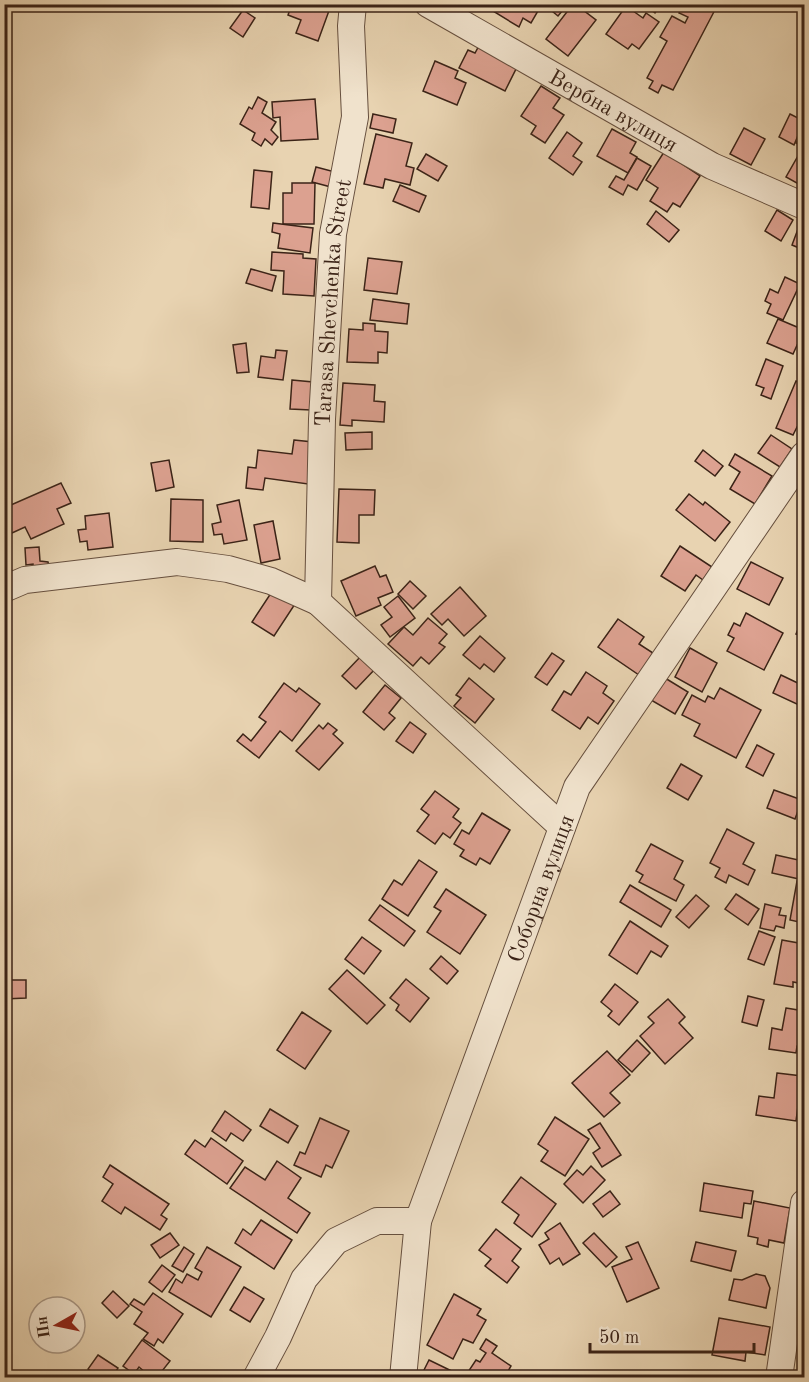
<svg xmlns="http://www.w3.org/2000/svg" width="809" height="1382" font-family="'Old Standard TT',serif">
	<rect width="100%" height="100%" fill="#e8d3b1"/>
	<filter id="stains"><feTurbulence type="fractalNoise" baseFrequency=".00333" numOctaves="4"/><feColorMatrix values="0 0 0 0 .2 0 0 0 0 .09 0 0 0 0 .02 0 0 0 .5 -.17"/></filter>
	<radialGradient id="worn" r=".72"><stop offset=".6" stop-color="#630" stop-opacity="0"/><stop offset="1" stop-color="#630" stop-opacity=".3"/></radialGradient>
	<g fill="#dca190" stroke="#3b2317" stroke-width="1.5">
		<path d="M292,4H321L330,8L318,41L296,33L301,20L288,15Z"/>
		<path d="M490,4H542L531,23L523,18L519,27L488,8Z"/>
		<path d="M547,4H568L558,16L546,6Z"/>
		<path d="M573,4H575L596,20L568,56L546,39Z"/>
		<path d="M644,4H661L655,13Z"/>
		<path d="M684,4H715L717,6L673,90L662,85L658,93L649,88L653,81L647,78L667,41L660,37L672,16L685,23L688,17L679,13Z"/>
		<path d="M626,6L643,18L646,13L659,22L639,49L632,44L628,49L606,34Z"/>
		<path d="M243,10L255,18L243,37L230,28Z"/>
		<path d="M481,42L520,61L505,91L459,68L468,50L475,53Z"/>
		<path d="M435,61L458,71L455,78L466,83L457,105L423,91Z"/>
		<path d="M541,86L560,98L553,108L564,115L545,143L531,134L536,126L521,116Z"/>
		<path d="M258,97L267,102L262,113L276,122L271,130L278,137L272,145L265,139L261,146L252,140L255,133L240,124L249,107L252,109Z"/>
		<path d="M315,99L318,139L281,141L280,117L273,118L272,102Z"/>
		<path d="M373,114L396,119L393,133L370,128Z"/>
		<path d="M790,114L804,121L794,145L779,137Z"/>
		<path d="M744,128L765,139L751,165L730,154Z"/>
		<path d="M804,128V187L786,177L803,147L796,143Z"/>
		<path d="M612,129L636,142L630,153L637,157L628,173L597,156Z"/>
		<path d="M567,132L582,143L573,156L582,162L573,175L549,158Z"/>
		<path d="M376,134L412,143L406,166L414,168L410,185L385,179L383,188L364,184Z"/>
		<path d="M664,152L700,176L680,207L673,203L667,212L650,201L658,188L646,180Z"/>
		<path d="M426,154L447,166L438,181L417,169Z"/>
		<path d="M637,158L651,166L637,190L628,185L623,195L609,187L616,176L624,180Z"/>
		<path d="M316,167L335,172L331,187L312,182Z"/>
		<path d="M254,170L272,172L269,209L251,207Z"/>
		<path d="M292,183H315L314,224H283V193H292Z"/>
		<path d="M400,185L426,196L419,212L393,201Z"/>
		<path d="M777,210L793,220L781,241L765,231Z"/>
		<path d="M656,211L679,230L669,242L647,224Z"/>
		<path d="M801,221L804,222V250L792,245Z"/>
		<path d="M273,223L313,228L310,253L278,248L280,234L272,232Z"/>
		<path d="M272,252L303,254V258L316,259L314,296L283,294L284,271L271,270Z"/>
		<path d="M368,258L402,262L397,294L364,290Z"/>
		<path d="M251,269L276,276L272,291L246,283Z"/>
		<path d="M785,277L800,284L783,320L767,313L771,304L765,301L770,289L778,293Z"/>
		<path d="M373,299L409,304L407,324L370,320Z"/>
		<path d="M778,319L804,330L793,354L767,343Z"/>
		<path d="M363,323L375,324V331L388,332L387,353L378,352V363L347,362L349,329L363,330Z"/>
		<path d="M246,343L249,372L237,373L233,345Z"/>
		<path d="M276,350L287,351L283,380L258,377L261,356L275,358Z"/>
		<path d="M766,359L783,366L771,399L761,395L764,388L756,385Z"/>
		<path d="M292,380L313,382L311,410L290,409Z"/>
		<path d="M796,381L804,385V425L802,430L797,427L793,435L776,428Z"/>
		<path d="M343,383L375,385L374,401L385,402L384,422L352,420V426L340,425Z"/>
		<path d="M372,432V449L346,450L345,433Z"/>
		<path d="M771,435L792,449L780,467L758,453Z"/>
		<path d="M294,440L313,442L308,484L265,478L263,490L246,488L248,467L256,468L258,450L292,454Z"/>
		<path d="M703,450L723,466L715,476L695,461Z"/>
		<path d="M735,454L772,476L755,504L730,489L740,472L729,465Z"/>
		<path d="M169,460L174,487L156,491L151,463Z"/>
		<path d="M61,483L71,503L57,509L64,524L31,539L25,527L12,533L4,518V508Z"/>
		<path d="M339,489L375,490L374,515H359V543L337,542Z"/>
		<path d="M689,494L703,505L705,502L730,522L715,541L676,510Z"/>
		<path d="M171,499L203,500V542L170,541Z"/>
		<path d="M239,500L247,540L224,544L222,534L214,535L212,524L221,522L217,505Z"/>
		<path d="M109,513L113,547L88,550L87,541L80,542L78,530L86,529L85,516Z"/>
		<path d="M273,521L280,559L261,563L254,525Z"/>
		<path d="M680,546L712,567L703,580L696,575L685,591L661,576Z"/>
		<path d="M39,547L40,561L48,562L50,571L34,574L33,564L26,565L25,548Z"/>
		<path d="M751,562L783,578L769,605L737,589Z"/>
		<path d="M375,566L380,577L386,575L393,592L378,598L381,605L356,616L341,581Z"/>
		<path d="M410,581L426,596L413,609L398,594Z"/>
		<path d="M460,587L486,616L464,636L448,619L442,625L431,614Z"/>
		<path d="M273,590L295,604L274,636L252,622Z"/>
		<path d="M398,596L415,618L390,637L381,625L392,617L384,607Z"/>
		<path d="M746,613L783,633L764,670L727,651L734,638L728,635L734,623L740,626Z"/>
		<path d="M803,617H804V637L796,634Z"/>
		<path d="M428,618L447,634L439,643L445,647L429,664L421,657L413,666L388,644L404,627L413,635Z"/>
		<path d="M618,619L644,637L639,644L653,653L639,675L598,647Z"/>
		<path d="M480,636L505,658L494,672L484,664L480,669L463,655Z"/>
		<path d="M690,648L717,663L702,692L675,677Z"/>
		<path d="M552,653L564,661L547,685L535,677Z"/>
		<path d="M362,655L376,668L356,689L342,676Z"/>
		<path d="M586,672L607,686L603,693L614,701L598,724L588,717L580,729L552,710L564,691L571,695Z"/>
		<path d="M781,675L804,686V693L799,705L773,693Z"/>
		<path d="M469,678L494,699L475,723L454,706L461,698L456,695Z"/>
		<path d="M665,678L688,692L675,714L651,700Z"/>
		<path d="M284,683L296,692L299,688L320,704L292,741L280,731L259,758L237,741L243,734L251,741L266,722L259,717Z"/>
		<path d="M385,685L401,698L389,713L395,718L384,730L363,712Z"/>
		<path d="M720,688L761,710L736,758L694,736L700,724L682,715L692,695L705,702L708,696L714,699Z"/>
		<path d="M410,722L426,734L413,753L396,741Z"/>
		<path d="M328,723L337,730L333,734L343,743L319,770L296,751L319,725L323,729Z"/>
		<path d="M757,745L774,754L763,776L746,767Z"/>
		<path d="M681,764L702,776L688,800L667,788Z"/>
		<path d="M774,790L802,800L795,819L767,808Z"/>
		<path d="M435,791L459,809L453,817L461,823L450,838L443,833L435,844L417,831L429,815L421,809Z"/>
		<path d="M482,813L510,830L490,864L480,858L476,865L460,856L464,850L454,844L462,830L469,834Z"/>
		<path d="M801,823L804,824V839L798,837Z"/>
		<path d="M727,829L754,843L743,864L755,870L748,885L729,875L726,883L715,877L720,868L710,863Z"/>
		<path d="M651,844L683,861L674,879L684,885L676,901L639,882L643,875L636,871Z"/>
		<path d="M776,855L803,861L799,879L772,873Z"/>
		<path d="M419,860L437,872L408,916L382,899L394,880L402,885Z"/>
		<path d="M797,881L804,882V923L790,920Z"/>
		<path d="M630,885L671,910L661,927L620,902Z"/>
		<path d="M446,889L486,915L460,954L427,932L441,911L434,907Z"/>
		<path d="M736,894L759,909L748,925L725,909Z"/>
		<path d="M696,895L709,906L689,928L676,917Z"/>
		<path d="M765,904L781,908L779,915L786,916L784,928L776,926L774,931L760,928Z"/>
		<path d="M380,905L415,931L404,946L369,920Z"/>
		<path d="M630,921L668,946L661,957L651,951L637,974L609,955Z"/>
		<path d="M759,931L775,937L764,965L748,959Z"/>
		<path d="M362,937L381,951L364,974L345,959Z"/>
		<path d="M782,940L804,944V984L793,982V987L774,984Z"/>
		<path d="M441,956L458,971L447,984L430,969Z"/>
		<path d="M347,970L385,1005L367,1024L329,989Z"/>
		<path d="M406,979L429,998L410,1022L396,1010L399,1005L390,998Z"/>
		<path d="M4,980H26V998L4,999Z"/>
		<path d="M615,984L638,1002L619,1025L608,1016L612,1011L601,1002Z"/>
		<path d="M748,996L764,1000L757,1026L742,1022Z"/>
		<path d="M668,999L685,1017L679,1023L693,1038L665,1064L640,1036L654,1023L648,1017Z"/>
		<path d="M786,1008L804,1011V1047L797,1046L796,1053L769,1049L772,1028L782,1030Z"/>
		<path d="M302,1012L331,1031L305,1069L277,1050Z"/>
		<path d="M637,1040L650,1053L632,1072L618,1060Z"/>
		<path d="M607,1051L630,1075L610,1093L620,1103L604,1117L572,1083Z"/>
		<path d="M777,1073L802,1076L796,1121L756,1115L759,1096L774,1098Z"/>
		<path d="M270,1109L298,1126L288,1143L260,1126Z"/>
		<path d="M225,1111L251,1130L243,1141L231,1133L226,1141L212,1131Z"/>
		<path d="M555,1117L589,1139L565,1176L541,1161L548,1151L538,1144Z"/>
		<path d="M320,1118L349,1131L332,1168L326,1165L321,1177L294,1165L300,1152L305,1154Z"/>
		<path d="M600,1123L621,1155L602,1167L593,1153L600,1148L588,1130Z"/>
		<path d="M211,1138L243,1161L227,1184L185,1154L195,1140L205,1147Z"/>
		<path d="M277,1161L301,1178L288,1198L310,1213L297,1233L230,1188L245,1167L265,1180Z"/>
		<path d="M110,1165L169,1204L161,1215L167,1219L160,1230L125,1207L121,1214L102,1201L113,1184L103,1177Z"/>
		<path d="M591,1166L605,1180L583,1203L564,1184L577,1170L583,1175Z"/>
		<path d="M521,1177L556,1204L532,1237L514,1223L519,1215L502,1202Z"/>
		<path d="M704,1183L753,1191L751,1204L744,1203L742,1218L700,1211Z"/>
		<path d="M610,1191L620,1204L603,1217L593,1204Z"/>
		<path d="M754,1201L790,1208L784,1243L769,1240L768,1247L757,1244L758,1238L748,1236Z"/>
		<path d="M261,1220L292,1240L274,1269L235,1243L243,1229L251,1235Z"/>
		<path d="M560,1223L580,1254L563,1265L559,1258L550,1264L539,1245L549,1239L545,1233Z"/>
		<path d="M496,1229L521,1249L512,1261L519,1267L507,1283L485,1266L491,1259L479,1250Z"/>
		<path d="M170,1233L179,1245L160,1258L151,1245Z"/>
		<path d="M594,1233L617,1257L606,1267L583,1243Z"/>
		<path d="M638,1242L659,1288L627,1302L612,1267L632,1259L626,1247Z"/>
		<path d="M696,1242L736,1251L731,1271L691,1261Z"/>
		<path d="M184,1247L194,1254L183,1272L172,1266Z"/>
		<path d="M207,1247L241,1267L211,1317L169,1292L176,1279L182,1283L187,1274L198,1280L202,1272L195,1268Z"/>
		<path d="M162,1265L175,1275L162,1292L149,1282Z"/>
		<path d="M756,1274L765,1276L770,1288L766,1308L729,1300L734,1279L742,1280Z"/>
		<path d="M244,1287L264,1299L250,1322L230,1310Z"/>
		<path d="M113,1291L129,1306L117,1318L102,1303Z"/>
		<path d="M153,1293L183,1314L163,1343L158,1339L154,1346L143,1339L148,1333L134,1324L142,1312L130,1304L134,1299L144,1305Z"/>
		<path d="M454,1294L481,1309L477,1315L486,1320L473,1343L463,1339L453,1359L427,1345Z"/>
		<path d="M719,1318L770,1327L765,1355L746,1352L745,1361L712,1355Z"/>
		<path d="M486,1339L497,1346L492,1353L511,1366L504,1378H476L468,1372L476,1360L480,1362L486,1353L480,1349Z"/>
		<path d="M142,1340L170,1361L162,1371L171,1378H152L139,1367L134,1374L123,1366Z"/>
		<path d="M98,1355L118,1368L112,1378H100L88,1369Z"/>
		<path d="M429,1360L462,1376V1378H420Z"/>
		<path d="M625,1371L629,1378H616Z"/>
	</g>
	<g fill="none" stroke-linecap="round" stroke-linejoin="round">
		<g stroke="#664f3e" stroke-width="28">
			<g id="minor">
				<path id="s1" d="M428,4L712,166L804,206"/>
				<path d="M4,589L25,580L177,562L228,569L271,581L318,602L562,827"/>
				<path id="s2" d="M318,602L322,419L333,234L355,117L351,26L353,4"/>
				<path d="M256,1378L278,1337L304,1279L336,1241L377,1221H418"/>
				<path id="s3" d="M403,1378L418,1221L577,787L804,455"/>
				<path d="M779,1378L804,1203"/>
			</g>
		</g>
		<use href="#minor" stroke="#f0e2cc" stroke-width="26"/>
	</g>
	<g text-anchor="middle" stroke-width="4.5" stroke-linejoin="round" paint-order="stroke">
		<g font-size="22" fill="#3b2317" stroke="#f0e2cc">
			<text dy="8" stroke="none"><textPath href="#s1" startOffset="214">Вербна вулиця</textPath></text>
			<text dy="8" stroke="none"><textPath href="#s2" startOffset="300">Tarasa Shevchenka Street</textPath></text>
			<text dy="8" stroke="none"><textPath href="#s3" startOffset="512">Соборна вулиця</textPath></text>
		</g>
	</g>
	<rect width="809" height="1382" fill="none" stroke="#e8d3b1" stroke-width="24"/>
	<rect x="6" y="6" width="797" height="1370" fill="none" stroke="#3b2317" stroke-width="3"/>
	<rect x="12" y="12" width="785" height="1358" fill="none" stroke="#3b2317" stroke-width="1.5"/>
	<g transform="translate(57 1325) rotate(261)"><circle r="28" fill="#f0e2cc" stroke="#a89684" stroke-width="1.5"/>
	<path d="M0-4.5L10 22L0 15L-10 22Z" fill="#8f2418"/>
	<text y="-9" font-size="16" font-weight="bold" text-anchor="middle" fill="#3b2317">Пн</text>
	</g>
	<path d="M590 1343v9h164v-9" fill="none" stroke="#3b2317" stroke-width="3"/>
	<text x="599" y="1343" font-size="18" fill="#3b2317" stroke="#f0e2cc" stroke-width="4.5" paint-order="stroke">50 m</text>
	<rect width="100%" height="100%" filter="url(#stains)"/>
	<rect width="100%" height="100%" fill="url(#worn)"/>
</svg>
